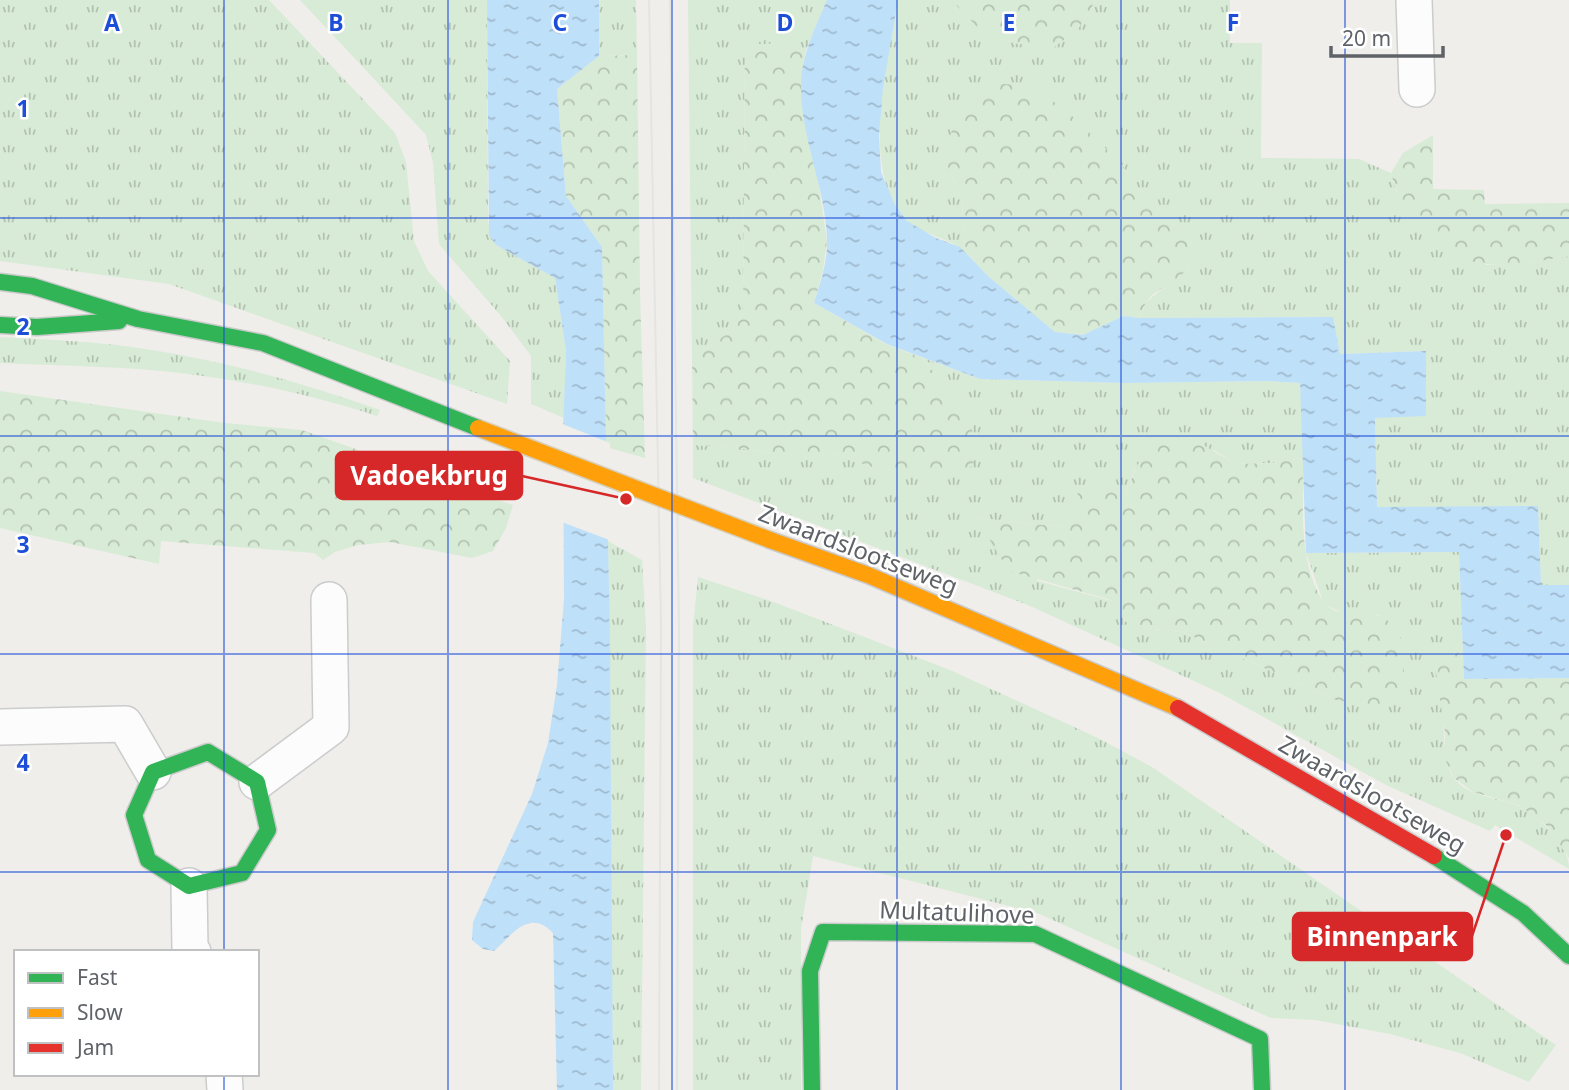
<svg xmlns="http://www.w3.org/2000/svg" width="1569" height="1090" font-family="'Noto Sans',sans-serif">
	<defs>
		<pattern id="grass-tufts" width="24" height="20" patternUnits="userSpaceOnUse" patternTransform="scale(1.75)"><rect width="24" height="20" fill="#d8ebd6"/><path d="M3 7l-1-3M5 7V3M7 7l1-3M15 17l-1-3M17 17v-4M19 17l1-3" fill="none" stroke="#b2c2b1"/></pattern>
		<pattern id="forest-crowns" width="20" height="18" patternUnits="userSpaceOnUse" patternTransform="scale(1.75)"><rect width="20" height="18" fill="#d8ebd6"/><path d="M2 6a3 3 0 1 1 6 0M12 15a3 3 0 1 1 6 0" fill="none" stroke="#b2c2b1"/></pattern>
		<pattern id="water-ripples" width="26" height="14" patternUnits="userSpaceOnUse" patternTransform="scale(1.75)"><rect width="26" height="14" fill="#bfe0f9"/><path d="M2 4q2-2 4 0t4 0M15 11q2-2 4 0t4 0" fill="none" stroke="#9eb9cd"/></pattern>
	</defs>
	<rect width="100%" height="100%" fill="#efeeea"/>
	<g fill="url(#grass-tufts)">
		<path d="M0,0H269L395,133L406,162L414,241L428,271L510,361L507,404L169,284L0,261Z"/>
		<path d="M360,0H487L488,222L496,245L555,278L566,351L564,418L531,404V356L501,316L439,244L433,163L426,135L360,64Z"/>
		<path d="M599,0H636L637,55L599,56Z"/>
		<path d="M688,0H827L806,50C785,43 767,41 745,49L743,314L732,330L692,360Z"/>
		<path d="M898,0H955L956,5L1078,29L1096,0H1230V43H1262L1261,158L1359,159L1391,173L1396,192L1486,265L1526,263L1569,256V585L1541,586L1538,506L1377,508L1375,418L1426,351L1340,354L1332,317L1140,318L1146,302L1189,267L1192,244L1138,188L1120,162L955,116L947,164L962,199L965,252C954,240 924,235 909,222C858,181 887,56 898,0Z"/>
		<path d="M0,337C49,340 97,341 145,349C226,361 303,383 380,410L377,416C315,396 253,382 188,374C126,366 62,366 0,363Z"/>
		<path d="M923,358L980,379L1126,383L1267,381L1301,383L1303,458L1272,463L1236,464L1214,450L1135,470L1125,494C1087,487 1081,494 1065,527L977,518L1038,581L1112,601L1126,622L1152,629L1183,632L1336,700L1379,615L1343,613L1324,604L1306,553L1459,552L1463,654L1446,653C1445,682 1438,754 1453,777C1467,797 1496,797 1517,805C1534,812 1547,826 1557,840C1564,851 1569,856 1569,869L1495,825L1490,831L1386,785L1220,693L1028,605L693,478V445L733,447L772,453H832L875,468L970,423Z"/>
		<path d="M608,541L642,560L646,626L641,1090H613Z"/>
		<path d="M698,577L771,601L950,670L1098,738L1152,767L1556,1045L1529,1082L1460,1053L1390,1034L1315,1020L1271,1018L1037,913L813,856L801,929V1090H693V627Z"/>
	</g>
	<g fill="url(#forest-crowns)">
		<path d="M955,0H1096L1078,29L1052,49L1012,43L978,28L956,5Z"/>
		<path d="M786,43L806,50L802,73L827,241L823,270L814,303L886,344L923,358L970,423L977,446L973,466L947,476H915L875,468L832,453H772L733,447L693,445L692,360L732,330L743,314L745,49L759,44Z"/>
		<path d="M637,55L640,292L645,458L606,447L602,247L566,196L557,89L599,56Z"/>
		<path d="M992,83L1017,85L1043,94L1070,114L1120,162L1138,188L1192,244C1198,279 1162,281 1146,302C1144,306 1142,313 1140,318L1123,316L1083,335L1055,332L989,277L965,252L962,199L947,164L950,139L955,116L970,94Z"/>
		<path d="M1433,135V189L1484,190L1485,204L1569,203V256C1542,260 1515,267 1487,264C1458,262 1421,240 1406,214C1399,201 1395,187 1391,173L1403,153Z"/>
		<path d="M0,391L225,423L302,430L513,505L506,528L493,551L472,558L390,542L358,545L335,552L323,560L314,553L161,541L159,564L0,528Z"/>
		<path d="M1171,436L1193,439L1236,464L1272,463L1303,458C1304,504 1297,560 1323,601C1336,620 1362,609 1379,616C1411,628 1406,672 1399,697L1376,706L1336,700L1183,632L1152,629L1126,622L1111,600L1009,571L976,518L1064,527L1077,502L1078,490H1101L1125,494L1147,444Z"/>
		<path d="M1446,653L1463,654L1464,679L1569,678V858L1546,825L1519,805L1473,792L1454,778L1445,759V733L1434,659Z"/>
	</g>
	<path fill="#d8ebd6" d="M300,0H360V64Z"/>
	<g fill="url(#water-ripples)">
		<path d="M487,0H599V56L557,89L566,196L602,247L610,637L613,1090H557L553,933C529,908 512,935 494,951L483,949L472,940L473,922L532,794L548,743L557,685L564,599L563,429L566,351L555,278L496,245L489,235Z"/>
		<path d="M827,0H898L883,88L879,136L881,172L895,205L907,221L936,238L960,247L989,277L1055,332L1083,335L1123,316L1140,318L1333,317L1340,354L1426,351V416L1375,418L1377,507L1538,506L1541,585H1569V678L1464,679L1459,552L1306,553L1300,383L1267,381L1126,383L980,379L887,344L814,303C820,283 828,261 827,240C826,185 795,126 802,71C806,46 817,23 827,0Z"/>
	</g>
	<path fill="#efeeea" d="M560,423L610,443L612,541L559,521Z"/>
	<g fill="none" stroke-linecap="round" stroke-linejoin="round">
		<g stroke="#cbcccc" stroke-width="38">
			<g id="street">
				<path d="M1414,0L1417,89"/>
				<path d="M0,727L125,724L153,772"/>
				<path d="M257,782L331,727L329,600"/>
				<path d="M189,886L190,949L193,952"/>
				<path d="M224,1074L225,1090"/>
			</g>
		</g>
		<g stroke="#cacacb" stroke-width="19">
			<g id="fast">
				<path d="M0,282L32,286L138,319L263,343L478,428"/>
				<path d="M0,325L37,327L119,321"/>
				<path d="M208,752L257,782L268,830L242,873L189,886L148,860L134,815L153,772Z"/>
				<path d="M1434,856L1523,913L1569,956"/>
				<path d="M812,1090L810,971L823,932L1035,934L1260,1039L1262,1090"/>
			</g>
		</g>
		<g stroke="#cacacb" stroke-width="19">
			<path id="slow" d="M770,540L868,575L1178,708"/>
		</g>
		<g stroke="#cacacb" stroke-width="19">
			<path id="jam" d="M1178,708L1434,856"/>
		</g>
		<use href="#street" stroke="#fdfcfc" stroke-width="35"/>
		<use href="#fast" stroke="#30b455" stroke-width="16"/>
		<use href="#slow" stroke="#ff9f0a" stroke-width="16"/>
		<use href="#jam" stroke="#e5322d" stroke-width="16"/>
		<g stroke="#e4e4e4" stroke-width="2">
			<path d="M649,0L661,626L659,1090"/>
			<path d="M670,0L679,627L677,1090"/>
		</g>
		<g stroke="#d7ceb8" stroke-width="19" stroke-linecap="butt">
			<path id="slow-bridge" d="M478,428L770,540"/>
		</g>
		<use href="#slow-bridge" stroke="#ff9f0a" stroke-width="16"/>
	</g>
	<path fill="none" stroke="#1d4ed8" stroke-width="2" stroke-opacity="0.55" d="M224,0V952M448,0V1090M672,0V1090M897,0V1090M1121,0V1090M1345,0V1090M0,218H1569M0,436H1569M0,654H1569M0,872H1569M224,1074V1090"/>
	<g text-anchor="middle" stroke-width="5" stroke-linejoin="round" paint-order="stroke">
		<g font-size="24" fill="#5f6368" stroke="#fff">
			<text transform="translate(858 550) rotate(21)" y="8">Zwaardslootseweg</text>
			<text transform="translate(1372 795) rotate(30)" y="8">Zwaardslootseweg</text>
			<text transform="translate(957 913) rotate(2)" y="8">Multatulihove</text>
		</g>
	</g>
	<g font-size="23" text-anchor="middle" font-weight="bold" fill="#1d4ed8" stroke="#fff" stroke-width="5" stroke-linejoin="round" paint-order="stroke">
		<text x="112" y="31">A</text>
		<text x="336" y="31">B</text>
		<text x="560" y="31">C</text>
		<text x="785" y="31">D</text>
		<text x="1009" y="31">E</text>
		<text x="1233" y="31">F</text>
		<text x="23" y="117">1</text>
		<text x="23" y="335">2</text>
		<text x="23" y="553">3</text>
		<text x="23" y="771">4</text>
	</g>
	<path fill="none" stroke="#d62828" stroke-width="2.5" d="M626 499L522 476M1506 835L1472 936"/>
	<g fill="#d62828" stroke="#fff" stroke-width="2.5">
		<circle cx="626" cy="499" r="7"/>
		<circle cx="1506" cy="835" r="7"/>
	</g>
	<g fill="#d62828" stroke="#d62828" stroke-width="2.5">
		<rect x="336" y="452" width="186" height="47" rx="7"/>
		<rect x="1293" y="913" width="179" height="47" rx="7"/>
	</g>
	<g font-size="26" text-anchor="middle" font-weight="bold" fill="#fff">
		<text x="429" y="485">Vadoekbrug</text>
		<text x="1382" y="946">Binnenpark</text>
	</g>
	<rect x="14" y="950" width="245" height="126" fill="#ffffff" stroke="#bfc1c3" stroke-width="2"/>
	<rect x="28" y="973" width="35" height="10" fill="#30b455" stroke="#bfc1c3" stroke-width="2"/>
	<text x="77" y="985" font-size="21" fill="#5f6368">Fast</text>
	<rect x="28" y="1008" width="35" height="10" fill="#ff9f0a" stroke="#bfc1c3" stroke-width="2"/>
	<text x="77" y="1020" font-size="21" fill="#5f6368">Slow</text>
	<rect x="28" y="1043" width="35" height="10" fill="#e5322d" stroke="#bfc1c3" stroke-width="2"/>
	<text x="77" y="1055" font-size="21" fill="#5f6368">Jam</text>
	<path d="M1331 46v10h112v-10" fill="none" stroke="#5f6368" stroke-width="3.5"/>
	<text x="1342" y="46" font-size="21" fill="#5f6368" stroke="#ffffff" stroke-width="5" paint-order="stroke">20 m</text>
</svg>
